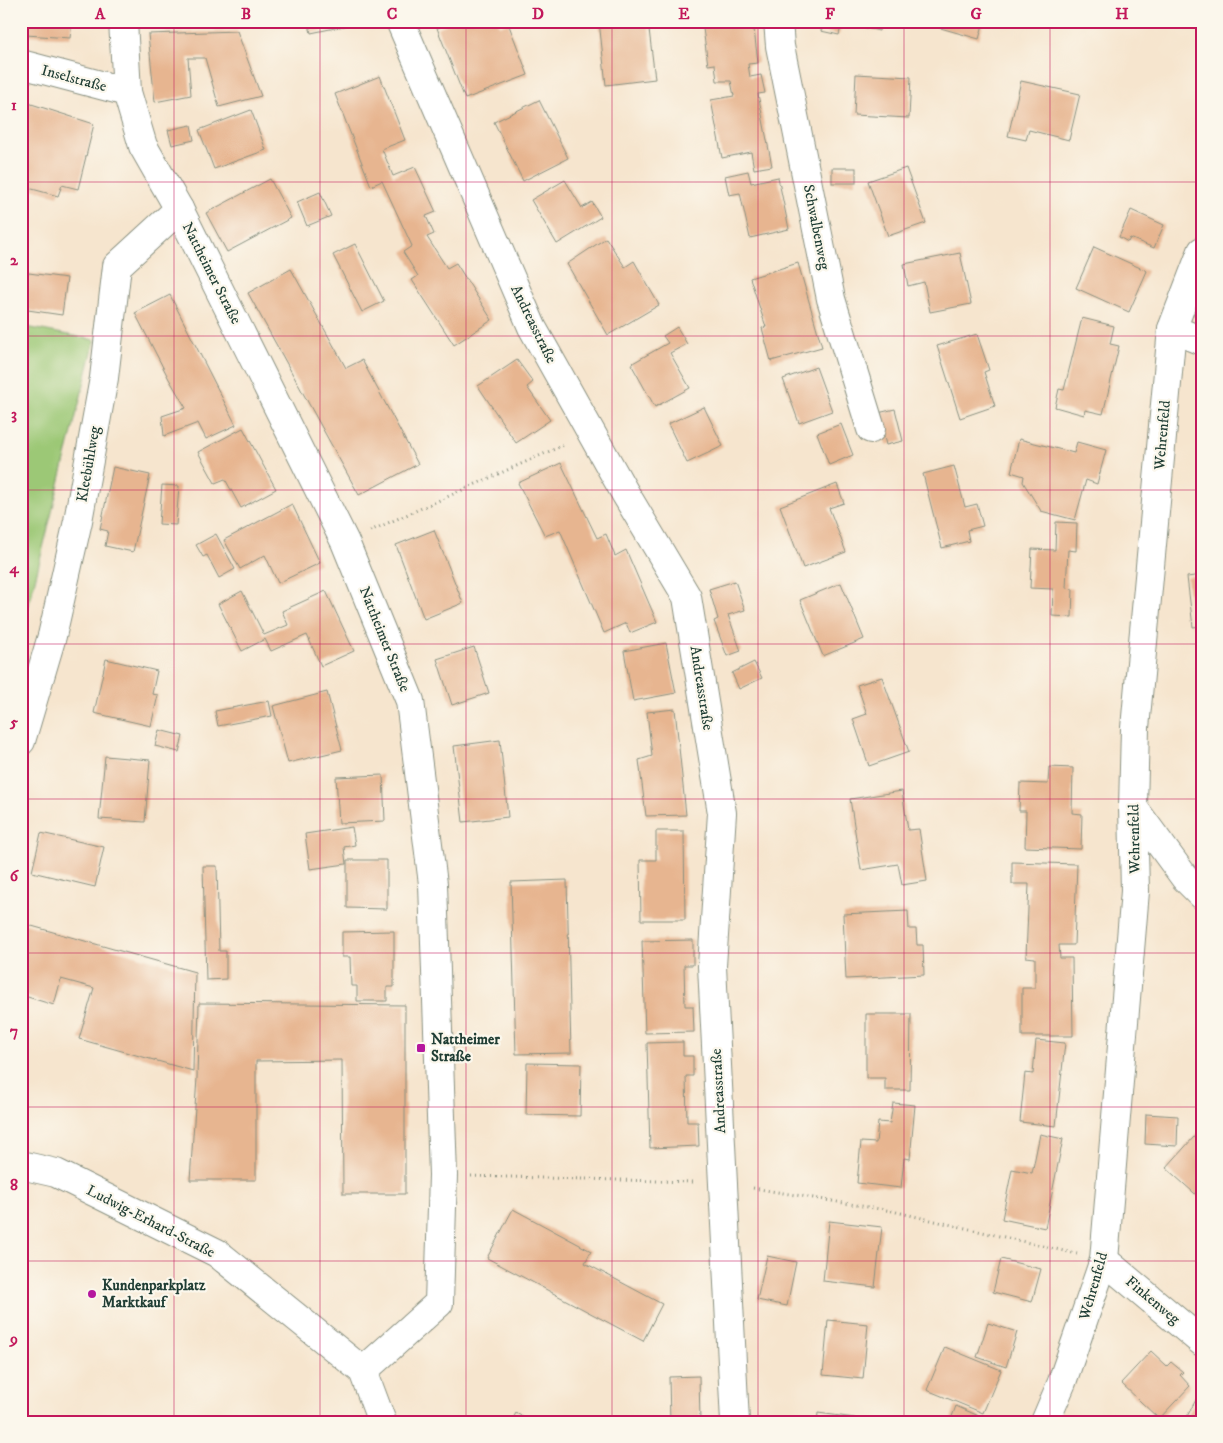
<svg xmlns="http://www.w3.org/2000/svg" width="1223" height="1443" font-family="'IM FELL DW Pica',serif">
	<rect width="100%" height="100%" fill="#fbf7ec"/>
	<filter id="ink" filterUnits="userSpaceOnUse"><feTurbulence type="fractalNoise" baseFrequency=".02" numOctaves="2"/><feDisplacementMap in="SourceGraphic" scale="10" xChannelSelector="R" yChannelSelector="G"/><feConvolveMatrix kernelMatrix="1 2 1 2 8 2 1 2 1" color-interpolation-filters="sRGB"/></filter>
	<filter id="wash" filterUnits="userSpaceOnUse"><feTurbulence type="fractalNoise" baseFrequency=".0096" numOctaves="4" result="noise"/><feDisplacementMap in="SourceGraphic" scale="20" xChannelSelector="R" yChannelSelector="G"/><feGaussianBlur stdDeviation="1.12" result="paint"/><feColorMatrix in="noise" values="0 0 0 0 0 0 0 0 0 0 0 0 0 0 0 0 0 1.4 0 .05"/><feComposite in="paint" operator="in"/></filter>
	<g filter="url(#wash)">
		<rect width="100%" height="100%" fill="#f6e5ce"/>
		<path fill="#9cc876" stroke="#5e8255" d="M21,326L95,340L21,636Z"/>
		<g id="blocks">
			<g fill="#e7b590">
				<path d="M27,21H72L70,38L26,35Z"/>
				<path d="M147,21H192L193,23L147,26Z"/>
				<path d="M308,21H353L354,24L311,33Z"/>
				<path d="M455,21H497L499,26L508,23L528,75L465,99L437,28Z"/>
				<path d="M599,21H648L655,79L606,85Z"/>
				<path d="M702,21H753L758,63L748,64L750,77L761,75L765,93L758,94L772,166L754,169L751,152L722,158L711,100L734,96L731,81H717L715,64L708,65Z"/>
				<path d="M823,21H881L879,31L842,22L839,35L821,31Z"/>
				<path d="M938,21H984L979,39L937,27Z"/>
				<path d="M237,31L261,96L219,107L205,58H188L191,95L155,102L148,34Z"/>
				<path d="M856,74L911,77L909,118L854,115Z"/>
				<path d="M380,76L405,140L382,149L393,176L415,167L436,212L426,216L434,234L427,237L447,268L456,263L492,320L454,345L412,280L418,276L403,252L412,246L382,181L371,186L335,94Z"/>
				<path d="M1021,81L1080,94L1069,140L1029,130L1026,140L1008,136Z"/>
				<path d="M539,100L568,158L523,181L494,122Z"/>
				<path d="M22,101L94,124L78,189L62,185L58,196L21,186V179H23L21,171Z"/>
				<path d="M251,110L266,150L214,169L199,130Z"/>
				<path d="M191,125L194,140L172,145L168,130Z"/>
				<rect x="832" y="168" width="24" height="15"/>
				<path d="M906,168L926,223L888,236L868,181Z"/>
				<path d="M748,171L751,183L778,177L789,229L750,238L740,193L729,195L725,176Z"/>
				<path d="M270,179L291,218L227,252L206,213Z"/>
				<path d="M565,180L582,208L592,202L601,217L557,244L531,200Z"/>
				<path d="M320,192L331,216L307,226L297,202Z"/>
				<path d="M1131,210L1164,225L1154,248L1130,238L1128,242L1119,237Z"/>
				<path d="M606,238L625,267L634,261L659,305L608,335L567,264Z"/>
				<path d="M355,244L384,301L362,312L333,255Z"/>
				<path d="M1094,247L1147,271L1129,312L1076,288Z"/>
				<path d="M960,253L971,304L930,312L924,282L908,286L904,264Z"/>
				<path d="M798,263L822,347L771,361L762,328L766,327L750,278Z"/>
				<path d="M291,269L346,368L362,360L418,464L359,495L248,293Z"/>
				<path d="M21,272L67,278L62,315L21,309Z"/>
				<path d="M170,295L236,425L206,439L198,423L164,436L162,416L186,408L169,379L135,313Z"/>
				<path d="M1082,318L1114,326L1110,344L1119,346L1103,414L1085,410L1084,415L1055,407L1059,389L1064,390Z"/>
				<path d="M677,327L687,344L670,353L690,388L655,407L631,364L668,343L663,336Z"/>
				<path d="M977,334L989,370L984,372L995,406L960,418L937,346Z"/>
				<path d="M517,360L533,382L527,387L550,420L516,443L478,386Z"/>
				<path d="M816,367L832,411L799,423L783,379Z"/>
				<path d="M704,407L723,446L687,463L668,424Z"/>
				<path d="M895,409L903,441L886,445L878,413Z"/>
				<path d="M841,424L853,455L829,465L817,433Z"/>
				<path d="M243,428L276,489L241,508L225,479L215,483L198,452Z"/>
				<path d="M1019,439L1074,453L1077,442L1106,450L1097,484L1086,480L1075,520L1041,511L1023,482L1024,476L1011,472Z"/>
				<path d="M561,463L597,538L606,534L615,556L626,550L657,622L630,633L626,623L604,633L560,530L545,536L518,483Z"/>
				<path d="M954,466L965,507L977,504L983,526L967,530L969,541L942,548L923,474Z"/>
				<path d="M113,467L150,475L133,552L105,546L108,531L100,529Z"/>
				<path d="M837,484L844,503L829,508L846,552L803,568L780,506Z"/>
				<path d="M162,485L179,486L176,525L159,524Z"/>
				<path d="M292,504L320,563L278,583L265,555L240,569L224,540Z"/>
				<path d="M1056,522L1077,523L1076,551L1068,550L1066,588L1073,589L1072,617L1052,616L1053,589L1030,588L1032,549L1055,550Z"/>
				<path d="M434,530L463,603L424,619L396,545Z"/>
				<path d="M216,534L235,569L219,578L207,555L203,557L196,545Z"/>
				<path d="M1202,575V626L1193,627L1187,577Z"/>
				<path d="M735,581L745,610L728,615L741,651L727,656L714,621L718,619L709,589Z"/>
				<path d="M841,583L864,639L823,656L800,600Z"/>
				<path d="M242,591L264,635L288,625L282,611L326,591L354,651L321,666L307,635L271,651L265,639L242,651L218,604Z"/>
				<path d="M666,643L676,693L633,701L624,651Z"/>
				<path d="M474,647L489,693L452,705L437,659Z"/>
				<path d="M106,659L157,671L152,694L158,695L151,726L94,713Z"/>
				<path d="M754,662L762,678L739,689L732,673Z"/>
				<path d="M882,677L909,752L869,766L853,719L867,714L857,685Z"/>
				<path d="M327,692L342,750L288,763L273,706Z"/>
				<path d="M269,701L272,716L218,726L215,711Z"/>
				<path d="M675,709L686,815L646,816L639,760L652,756L647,712Z"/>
				<path d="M159,730L183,736L179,752L155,746Z"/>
				<path d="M500,740L508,817L463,822L454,746Z"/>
				<path d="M105,756L150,760L145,822L99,819Z"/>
				<path d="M1049,767L1073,768L1072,813L1082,814L1081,849L1025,847L1026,811H1019L1020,783L1048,784Z"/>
				<path d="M383,775L385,821L339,823L336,777Z"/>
				<path d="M902,791L908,830L919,829L927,881L902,885L898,864L861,870L850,799Z"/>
				<path d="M352,827L355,845L344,847L346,864L310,869L305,834Z"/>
				<path d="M656,831H684L685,920H641L640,860H656Z"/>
				<path d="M41,833L104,847L95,887L32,872Z"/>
				<path d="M347,860H387V909L347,908Z"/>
				<path d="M1012,862L1077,864L1074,945H1059L1060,958H1072L1073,1036H1022V988H1035V958L1026,957L1029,884H1012Z"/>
				<path d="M203,866H217L219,951H226V979L206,980Z"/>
				<path d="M567,880L571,1053L516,1054L511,882Z"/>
				<path d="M908,911L909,929H916L917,945H923L924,975L846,979L843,914Z"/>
				<path d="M21,923L195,972L193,1071L79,1039L94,988L61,979L54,1005L21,995Z"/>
				<path d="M394,931V987H387V1001H357V986H351L350,957H342V932Z"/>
				<path d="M693,940V965H684L685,1006H693L694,1032L645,1033L642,941Z"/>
				<path d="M199,1003L405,1005V1194H343L342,1060L256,1061V1180H190L197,1078Z"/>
				<path d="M866,1014H911L910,1090H885V1078H866Z"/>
				<path d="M1036,1040L1065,1043L1056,1126L1020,1122L1025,1073L1033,1074Z"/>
				<path d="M683,1042V1056H693V1076H686L687,1122H698L699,1146L650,1148L647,1043Z"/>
				<path d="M527,1063L581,1064L580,1116L526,1115Z"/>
				<path d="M893,1103L915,1105L910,1159L904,1158L901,1188L857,1183L861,1142L876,1143L878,1122L890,1123Z"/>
				<path d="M1146,1114L1178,1116L1177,1146L1145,1144Z"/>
				<path d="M1202,1128V1200L1166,1168Z"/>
				<path d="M1040,1134L1063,1139L1045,1228L1002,1219L1012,1169L1032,1173Z"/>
				<path d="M513,1209L591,1251L585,1263L662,1304L643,1341L487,1258Z"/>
				<path d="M829,1221L882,1227L875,1287L823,1281Z"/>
				<path d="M767,1256L796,1262L787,1306L757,1300Z"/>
				<path d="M1001,1259L1041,1269L1032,1302L993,1292Z"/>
				<path d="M828,1320L868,1324L863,1379L823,1375Z"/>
				<path d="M988,1323L1017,1332L1006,1367L977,1357Z"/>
				<path d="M945,1347L1001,1370L983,1413L927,1390Z"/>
				<path d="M1151,1351L1167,1366L1171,1362L1183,1372L1180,1375L1190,1386L1159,1419L1121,1383Z"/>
				<path d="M699,1376L700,1422H670L669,1377Z"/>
				<path d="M1198,1396L1202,1398V1422H1184Z"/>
				<path d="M956,1406L981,1417L980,1422H950Z"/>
				<path d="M516,1413L532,1422H511Z"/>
				<path d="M818,1413L855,1418L854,1422H817Z"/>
			</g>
		</g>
	</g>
	<g filter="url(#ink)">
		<use href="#blocks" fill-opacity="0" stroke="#8a9181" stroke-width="1"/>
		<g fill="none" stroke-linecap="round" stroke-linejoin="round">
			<g stroke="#8a9181" stroke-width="30">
				<g id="minor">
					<path d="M123,21L127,92L143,146L179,209L345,542L410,701L433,884L443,1175L439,1303L363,1371"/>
					<path d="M400,21L532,327L625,493L687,597L722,813L712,966L735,1422"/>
					<path d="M778,21L780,46L831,299L871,429"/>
					<path d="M21,64L127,92"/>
					<path d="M1172,329L1202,341"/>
					<path d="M21,741L52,636L78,521L104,378L117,266L179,209"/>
					<path d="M1133,807L1185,878L1202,895"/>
					<path d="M1104,1260L1202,1342"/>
					<path d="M1045,1422L1062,1382L1104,1260L1135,891L1133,807L1135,728L1172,329L1202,251"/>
				</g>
			</g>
			<g stroke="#8a9181" stroke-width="30">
				<path id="tertiary" d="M21,1165L56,1173L217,1253L363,1371L382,1422"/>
			</g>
			<g stroke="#8a9181" stroke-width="3" stroke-dasharray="1 4" stroke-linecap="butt">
				<path d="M370,531L566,444"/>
				<path d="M471,1176L694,1182"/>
				<path d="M753,1188L892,1211L1077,1254"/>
			</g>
			<use href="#minor" stroke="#fff" stroke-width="28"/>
			<use href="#tertiary" stroke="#fff" stroke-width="28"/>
		</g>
	</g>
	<path fill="none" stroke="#c2185b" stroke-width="1" stroke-opacity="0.55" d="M174,21V1422M320,21V1422M466,21V1422M612,21V1422M758,21V1422M904,21V1422M1050,21V1422M21,182H1202M21,336H1202M21,490H1202M21,644H1202M21,799H1202M21,953H1202M21,1107H1202M21,1261H1202"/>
	<g fill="#b5179e" stroke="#fbf7ec" stroke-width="2">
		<rect x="416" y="1043" width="10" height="10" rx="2.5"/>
		<circle cx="92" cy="1294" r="5"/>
	</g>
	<g text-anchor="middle" stroke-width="4.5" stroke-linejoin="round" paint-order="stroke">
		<g font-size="15" fill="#1f3d34" stroke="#fbf7ec">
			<text transform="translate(74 78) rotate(15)" y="5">Inselstraße</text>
			<text transform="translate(817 227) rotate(79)" y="5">Schwalbenweg</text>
			<text transform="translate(212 273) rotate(63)" y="5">Nattheimer Straße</text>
			<text transform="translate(534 324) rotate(64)" y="5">Andreasstraße</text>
			<text transform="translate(1162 435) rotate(-85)" y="5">Wehrenfeld</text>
			<text transform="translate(88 464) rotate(-80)" y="5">Kleebühlweg</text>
			<text transform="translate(385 639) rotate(68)" y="5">Nattheimer Straße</text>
			<text transform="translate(702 688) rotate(81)" y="5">Andreasstraße</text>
			<text transform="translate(1134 839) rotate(-91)" y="5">Wehrenfeld</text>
			<text transform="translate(718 1091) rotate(-93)" y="5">Andreasstraße</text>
			<text transform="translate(151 1221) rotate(27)" y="5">Ludwig-Erhard-Straße</text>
			<text transform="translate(1093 1286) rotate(-74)" y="5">Wehrenfeld</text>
			<text transform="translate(1153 1300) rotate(40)" y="5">Finkenweg</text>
		</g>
		<g font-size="15" font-weight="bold" fill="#1f3d34" stroke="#fbf7ec" text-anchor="start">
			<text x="431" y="1044">Nattheimer<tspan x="431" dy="17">Straße</tspan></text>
			<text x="102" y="1290">Kundenparkplatz<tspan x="102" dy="17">Marktkauf</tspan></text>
		</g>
	</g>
	<rect width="1223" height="1443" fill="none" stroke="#fbf7ec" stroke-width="55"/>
	<rect x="28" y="28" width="1168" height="1388" fill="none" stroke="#c2185b" stroke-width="2"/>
	<g font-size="16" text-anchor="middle" font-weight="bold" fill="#c2185b">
		<text x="100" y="19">A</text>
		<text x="246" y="19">B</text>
		<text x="392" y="19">C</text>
		<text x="538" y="19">D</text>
		<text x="684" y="19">E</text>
		<text x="830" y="19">F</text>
		<text x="976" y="19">G</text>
		<text x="1122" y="19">H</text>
		<text x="14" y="110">1</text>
		<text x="14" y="265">2</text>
		<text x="14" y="419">3</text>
		<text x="14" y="573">4</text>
		<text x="14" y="727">5</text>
		<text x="14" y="881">6</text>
		<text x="14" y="1036">7</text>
		<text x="14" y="1190">8</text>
		<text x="14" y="1344">9</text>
	</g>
</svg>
